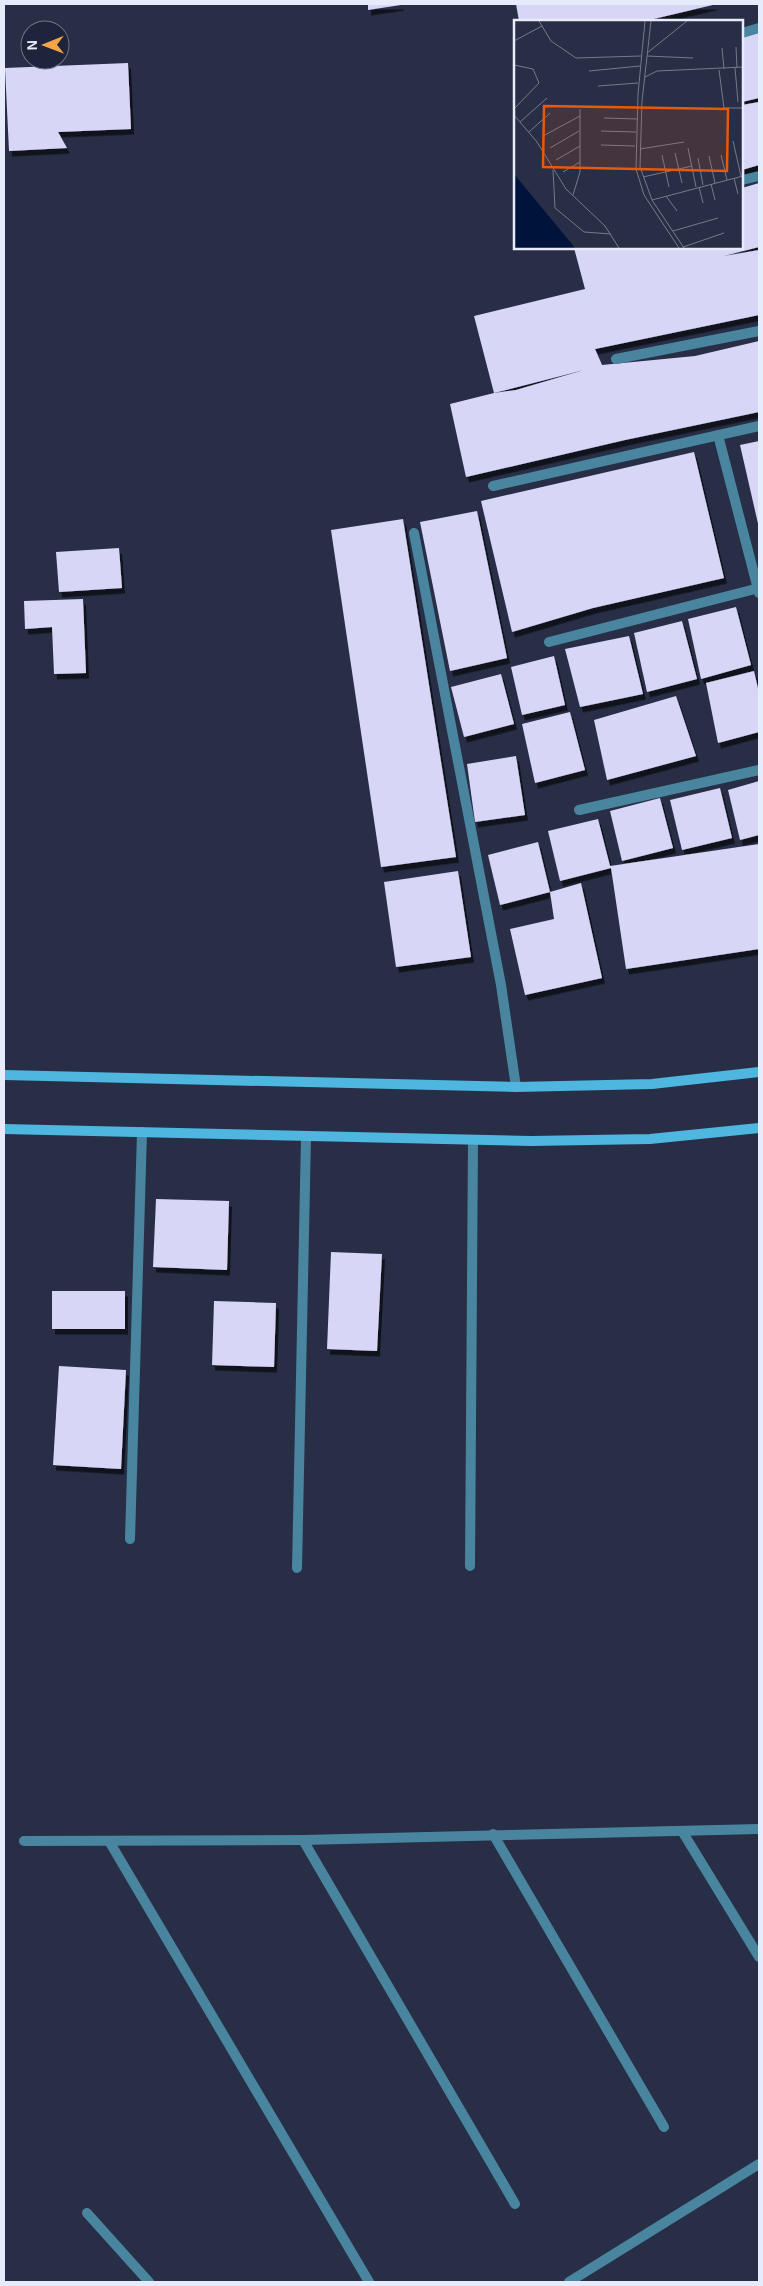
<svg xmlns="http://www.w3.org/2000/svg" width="763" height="2286" font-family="Helvetica,sans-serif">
	<defs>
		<filter id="shadow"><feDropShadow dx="3" dy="5.5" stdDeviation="0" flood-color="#0009"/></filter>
	</defs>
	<rect width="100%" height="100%" fill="#272e46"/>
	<g fill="#d7d6f7" filter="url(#shadow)">
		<path d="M368,4H401V5L368,10Z"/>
		<path d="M516,4H717L645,21H519Z"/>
		<path d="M759,32V98L742,102V37Z"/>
		<path d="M128,63L131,129L58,132L67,148L9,151L5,68Z"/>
		<path d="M759,102V165L742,170V105Z"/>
		<path d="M759,183V247L724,256L759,250V315L595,349L602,365L695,356L759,341V412L625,440L466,477L450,404L494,393L516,390L584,370L494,393L474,316L585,289L574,248H742V188Z"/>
		<path d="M759,441V528L740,445Z"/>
		<path d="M694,452L724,578L593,608L512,632L481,501Z"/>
		<path d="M477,511L507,658L450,671L420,522Z"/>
		<path d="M403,519L456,857L381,867L331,530Z"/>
		<path d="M119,548L122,588L59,592L56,552Z"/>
		<path d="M83,599L86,673L54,674L52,627L25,629L24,601Z"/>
		<path d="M736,607L751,665L701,679L688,619Z"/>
		<path d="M682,621L697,679L647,692L634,633Z"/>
		<path d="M629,636L643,694L580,707L565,649Z"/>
		<path d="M554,656L565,705L522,715L511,667Z"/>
		<path d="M754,671L759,693V732L718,743L706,683Z"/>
		<path d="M501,674L514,724L464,737L451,687Z"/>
		<path d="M676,696L696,756L607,780L594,720Z"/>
		<path d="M570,712L585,770L535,783L522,724Z"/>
		<path d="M516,756L525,815L475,822L467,764Z"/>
		<path d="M759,781V835L740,840L728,790Z"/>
		<path d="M720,788L732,838L682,850L670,800Z"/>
		<path d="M660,798L673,848L622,861L610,811Z"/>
		<path d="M598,819L610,866L759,844V949L626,969L611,868L560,881L548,831Z"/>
		<path d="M538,842L550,892L500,905L488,855Z"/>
		<path d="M458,871L471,957L396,967L384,882Z"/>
		<path d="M581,883L602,978L525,995L510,929L554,919L550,892Z"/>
		<path d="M156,1199L229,1201L227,1270L153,1267Z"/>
		<path d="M331,1252L382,1254L377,1351L327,1349Z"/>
		<rect x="52" y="1291" width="73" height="38"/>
		<path d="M214,1301L276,1303L274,1367L212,1365Z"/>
		<path d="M59,1366L126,1370L121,1469L53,1465Z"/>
	</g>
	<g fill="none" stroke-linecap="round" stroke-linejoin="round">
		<g stroke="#49859f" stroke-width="10">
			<path d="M742,33L759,28"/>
			<path d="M742,180L759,176"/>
			<path d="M616,359L759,331"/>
			<path d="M718,435L759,593"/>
			<path d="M493,486L759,426"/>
			<path d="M414,533L501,985L516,1087"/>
			<path d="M549,642L759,588"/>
			<path d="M579,810L759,770"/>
			<path d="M130,1539L142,1132"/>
			<path d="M470,1566L473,1140"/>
			<path d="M297,1568L306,1137"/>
			<path d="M682,1831L759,1957"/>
			<path d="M493,1834L664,2127"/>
			<path d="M303,1840L515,2204"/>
			<path d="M24,1841L303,1840L759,1829"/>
			<path d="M109,1841L369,2282"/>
			<path d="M87,2213L149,2282"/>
			<path d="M569,2282L759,2164"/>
		</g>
		<g stroke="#4eb6df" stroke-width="10">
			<path d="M4,1075L516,1087L652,1084L759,1072"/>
			<path d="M4,1129L531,1141L650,1139L759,1128"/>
		</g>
	</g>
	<g transform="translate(514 20)">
		<rect width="229" height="229" fill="#272e46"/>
		<path d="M0,154L57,223L61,228H0Z" fill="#00133a"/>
		<path fill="none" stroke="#747a8f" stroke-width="1" d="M25,1L37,21L62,38L127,36M131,1L124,74L122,149L130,175L165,228M137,1L128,81L126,147L138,180L170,228M0,21L28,6M222,27L223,48M208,28L210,49M133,33L173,1M133,36L179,38M0,45L19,49L25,63L0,89M221,48L224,82M205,50L210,88H229M75,51L126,46M131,57L143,51L229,47M84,66L124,63M0,95L23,122L52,169L91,206L105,228M90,98L123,99M6,102L33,78M87,111L122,112M15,112L36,93M29,116L66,96M219,121L227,156M87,125L121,126M36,128L65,111M174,128L182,167M126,129L170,122M161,133L168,163M148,135L155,167M207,135L213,160M195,136L201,163M184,138L189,165M42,140L66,126M39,150L41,188L70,212L97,214M49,152L66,142M129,157L178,146M220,158L224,174M197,164L201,180M185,167L189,183M59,175L66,152V89M152,176L163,191M138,180L229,156M159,211L204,198M169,227L210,213"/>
		<path fill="#e8590c" fill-opacity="0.15" stroke="#e8590c" stroke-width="2.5" d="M30,86L214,89L213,151L29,147Z"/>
		<rect width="229" height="229" fill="none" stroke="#e7ecfc" stroke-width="2.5"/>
	</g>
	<rect width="763" height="2286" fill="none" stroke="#e7ecfc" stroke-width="10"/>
	<g transform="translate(45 45) rotate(269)"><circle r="24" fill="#1e243b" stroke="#6e7488"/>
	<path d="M0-4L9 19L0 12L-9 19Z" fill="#f4a444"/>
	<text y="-8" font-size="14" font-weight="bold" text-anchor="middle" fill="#e7ecfc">N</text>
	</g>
</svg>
